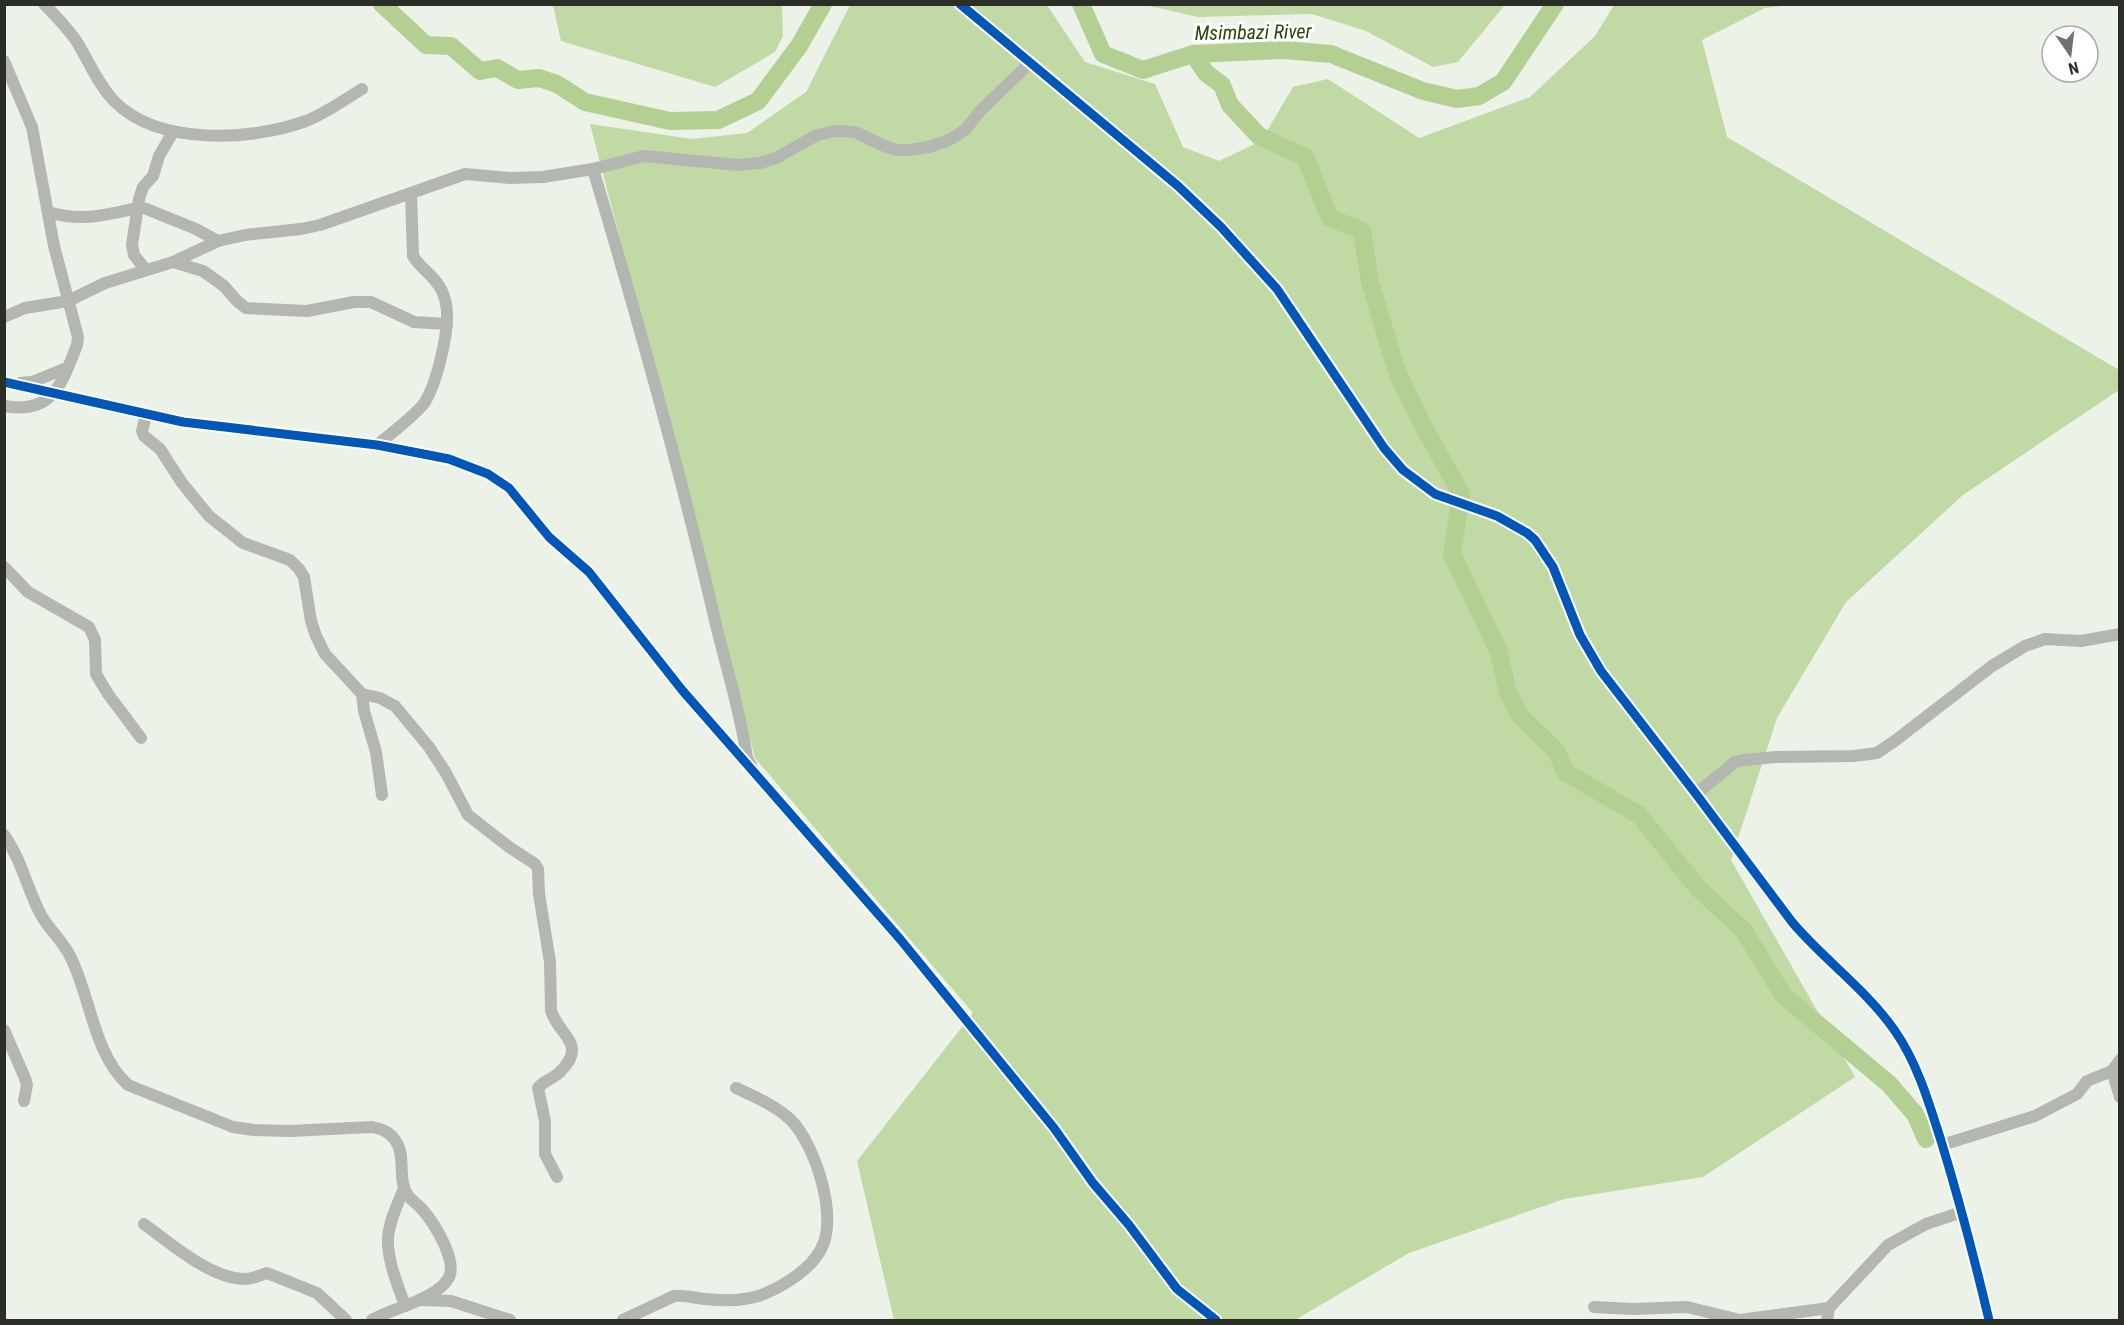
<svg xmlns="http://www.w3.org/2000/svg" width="2124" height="1325" font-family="'Roboto Condensed',sans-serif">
	<rect width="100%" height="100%" fill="#edf2e8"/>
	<g fill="#c1d9a5">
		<path d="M553,5H782L783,36L775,52L715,87L561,41Z"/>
		<path d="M850,5H1047L1085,62L1155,84L1183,147L1219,161L1261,141L1293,87L1328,79L1419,138L1530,97L1595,36L1614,5H1792L1765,8L1702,40L1727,137L2119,370V390L1963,495L1846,602L1777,718L1731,860L1855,1077L1703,1177L1564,1199L1409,1253L1295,1320H894L857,1161L973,1013L755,758L590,124L692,139L747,133L806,92Z"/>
		<path d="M1145,5H1505L1458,62L1433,67L1366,31L1312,14L1198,17Z"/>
	</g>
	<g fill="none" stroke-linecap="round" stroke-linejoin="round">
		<g stroke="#b3d092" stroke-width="18">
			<path d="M382,4L426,45L451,46L480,71L497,68L518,80L539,78L557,84L585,102L670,121L718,120L758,101L799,46L823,4"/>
			<path d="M1081,4L1103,54L1143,70L1193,54L1284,50L1331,54L1423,91L1457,99L1479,96L1503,82L1555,4"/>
			<path d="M1193,54L1206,73L1222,85L1230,105L1259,136L1305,157L1330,218L1362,231L1370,282L1397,372L1425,429L1461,494L1452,554L1498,650L1508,692L1520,716L1557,752L1565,772L1639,815L1698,888L1744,931L1783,995L1889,1084L1915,1114L1926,1139"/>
		</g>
		<g stroke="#b3b6b1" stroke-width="12">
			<path d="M44,4C55,15 66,27 75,39C88,59 97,83 114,101C158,146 251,141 306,121C326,113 344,100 362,89"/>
			<path d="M960,4L1178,186L1221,227L1277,289L1384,448L1403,470L1435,494L1497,516L1527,533L1535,540L1553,567L1580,635L1601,671L1696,794L1792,922C1824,960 1866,989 1895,1031C1918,1064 1930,1106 1942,1144C1960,1203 1975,1261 1989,1320"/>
			<path d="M4,61L32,127L54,246L78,337L77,345C62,383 53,415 4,406"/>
			<path d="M593,169C637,316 678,463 713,612C724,661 740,708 747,758L751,765"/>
			<path d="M48,212C81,222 105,215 137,208H144L196,229L218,241"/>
			<path d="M173,262L203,271L224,286L237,301L246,308L307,311L354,302H371L414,322L447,324"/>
			<path d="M145,269L134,255L132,245L139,199L143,187L153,176L159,156L173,132"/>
			<path d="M4,317L25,308L68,301L105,283L173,262L218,241L245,235L301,229L320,225L465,174L510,178L543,177L593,169L644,156L738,165L760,163L776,158L817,135L835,131L855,132L882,145L896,150H909L929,147L949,140L965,130L981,110L1030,63"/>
			<path d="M4,382L183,422L377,445L449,459L488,474L509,488L549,537L589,572L682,690L900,939L1054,1128L1093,1183L1129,1225L1177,1289L1216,1320"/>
			<path d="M20,383L32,382L67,368"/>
			<path d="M146,415L142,431L144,436L160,449L182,483L209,516L243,543L290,560L299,569L304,577L311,621L316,636L325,654L362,694L364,711L376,752L382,795"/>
			<path d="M377,445C392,433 409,420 422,406C436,389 448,335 447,313C447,306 445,298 442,291C434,274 422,271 413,256L411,194"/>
			<path d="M4,567L28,592L89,627L95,640L96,674L108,694L141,738"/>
			<path d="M362,694L380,698L395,706L429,747L446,773L468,815L509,847L535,864L538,869L539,894L550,962L551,1011C560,1037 588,1044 560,1072C553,1079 543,1081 538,1088L545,1121V1154L557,1177"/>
			<path d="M1696,794L1735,762L1744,760L1776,757L1854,756L1877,753L1896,740L1992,666L2025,646L2045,639L2081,641L2120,634"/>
			<path d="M4,835C22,860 27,889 41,915C50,931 65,943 72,960C91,1000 94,1054 128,1085L233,1127L254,1130L290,1131L372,1127C381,1129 389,1131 395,1140C407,1156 396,1180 409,1197C413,1201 418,1205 422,1209C434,1223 459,1262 448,1279C435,1300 392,1308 372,1320"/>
			<path d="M4,1030L25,1078L27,1085L24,1101"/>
			<path d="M2120,1060L2112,1071L2120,1097"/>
			<path d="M1942,1145L2035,1116L2077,1094L2087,1081L2112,1071"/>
			<path d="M404,1188C398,1204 389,1221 388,1238C387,1261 398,1285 405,1306"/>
			<path d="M144,1224C170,1243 211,1279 245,1279C253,1279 260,1275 267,1273L317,1293L346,1320"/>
			<path d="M422,1300L451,1301L510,1320"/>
			<path d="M1594,1307L1633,1309L1687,1307L1740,1320L1829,1308"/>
			<path d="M623,1320L674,1296C685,1295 694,1298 705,1299C724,1301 746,1301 764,1294C785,1285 811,1269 821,1249C839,1217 815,1145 791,1120C775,1105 755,1097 736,1088"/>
			<path d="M1827,1320L1829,1308L1888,1245L1926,1224L1962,1212"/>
		</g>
		<g stroke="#fff" stroke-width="13">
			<g id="cycleway">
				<path d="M960,4L1178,186L1221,227L1277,289L1384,448L1403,470L1435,494L1497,516L1527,533L1535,540L1553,567L1580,635L1601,671L1696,794L1792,922C1824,960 1866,989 1895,1031C1918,1064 1930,1106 1942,1144C1960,1203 1975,1261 1989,1320"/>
				<path d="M4,382L183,422L377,445L449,459L488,474L509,488L549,537L589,572L682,690L900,939L1054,1128L1093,1183L1129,1225L1177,1289L1216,1320"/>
			</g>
		</g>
		<use href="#cycleway" stroke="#0057b8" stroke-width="9"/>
	</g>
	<g text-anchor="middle" stroke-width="6" stroke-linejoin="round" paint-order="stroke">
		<g font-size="20" font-style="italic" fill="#2e4607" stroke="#fff">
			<text transform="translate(1253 32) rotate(-1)" y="7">Msimbazi River</text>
		</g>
	</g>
	<rect width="2124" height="1325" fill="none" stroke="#2b2e27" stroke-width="12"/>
	<g transform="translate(2070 54) rotate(166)"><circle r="28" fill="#ffffff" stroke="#aaaba9" stroke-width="1.5"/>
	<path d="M0-4.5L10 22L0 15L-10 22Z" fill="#6f736b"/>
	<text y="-9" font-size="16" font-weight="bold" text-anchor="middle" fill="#2b2e27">N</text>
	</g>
</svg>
